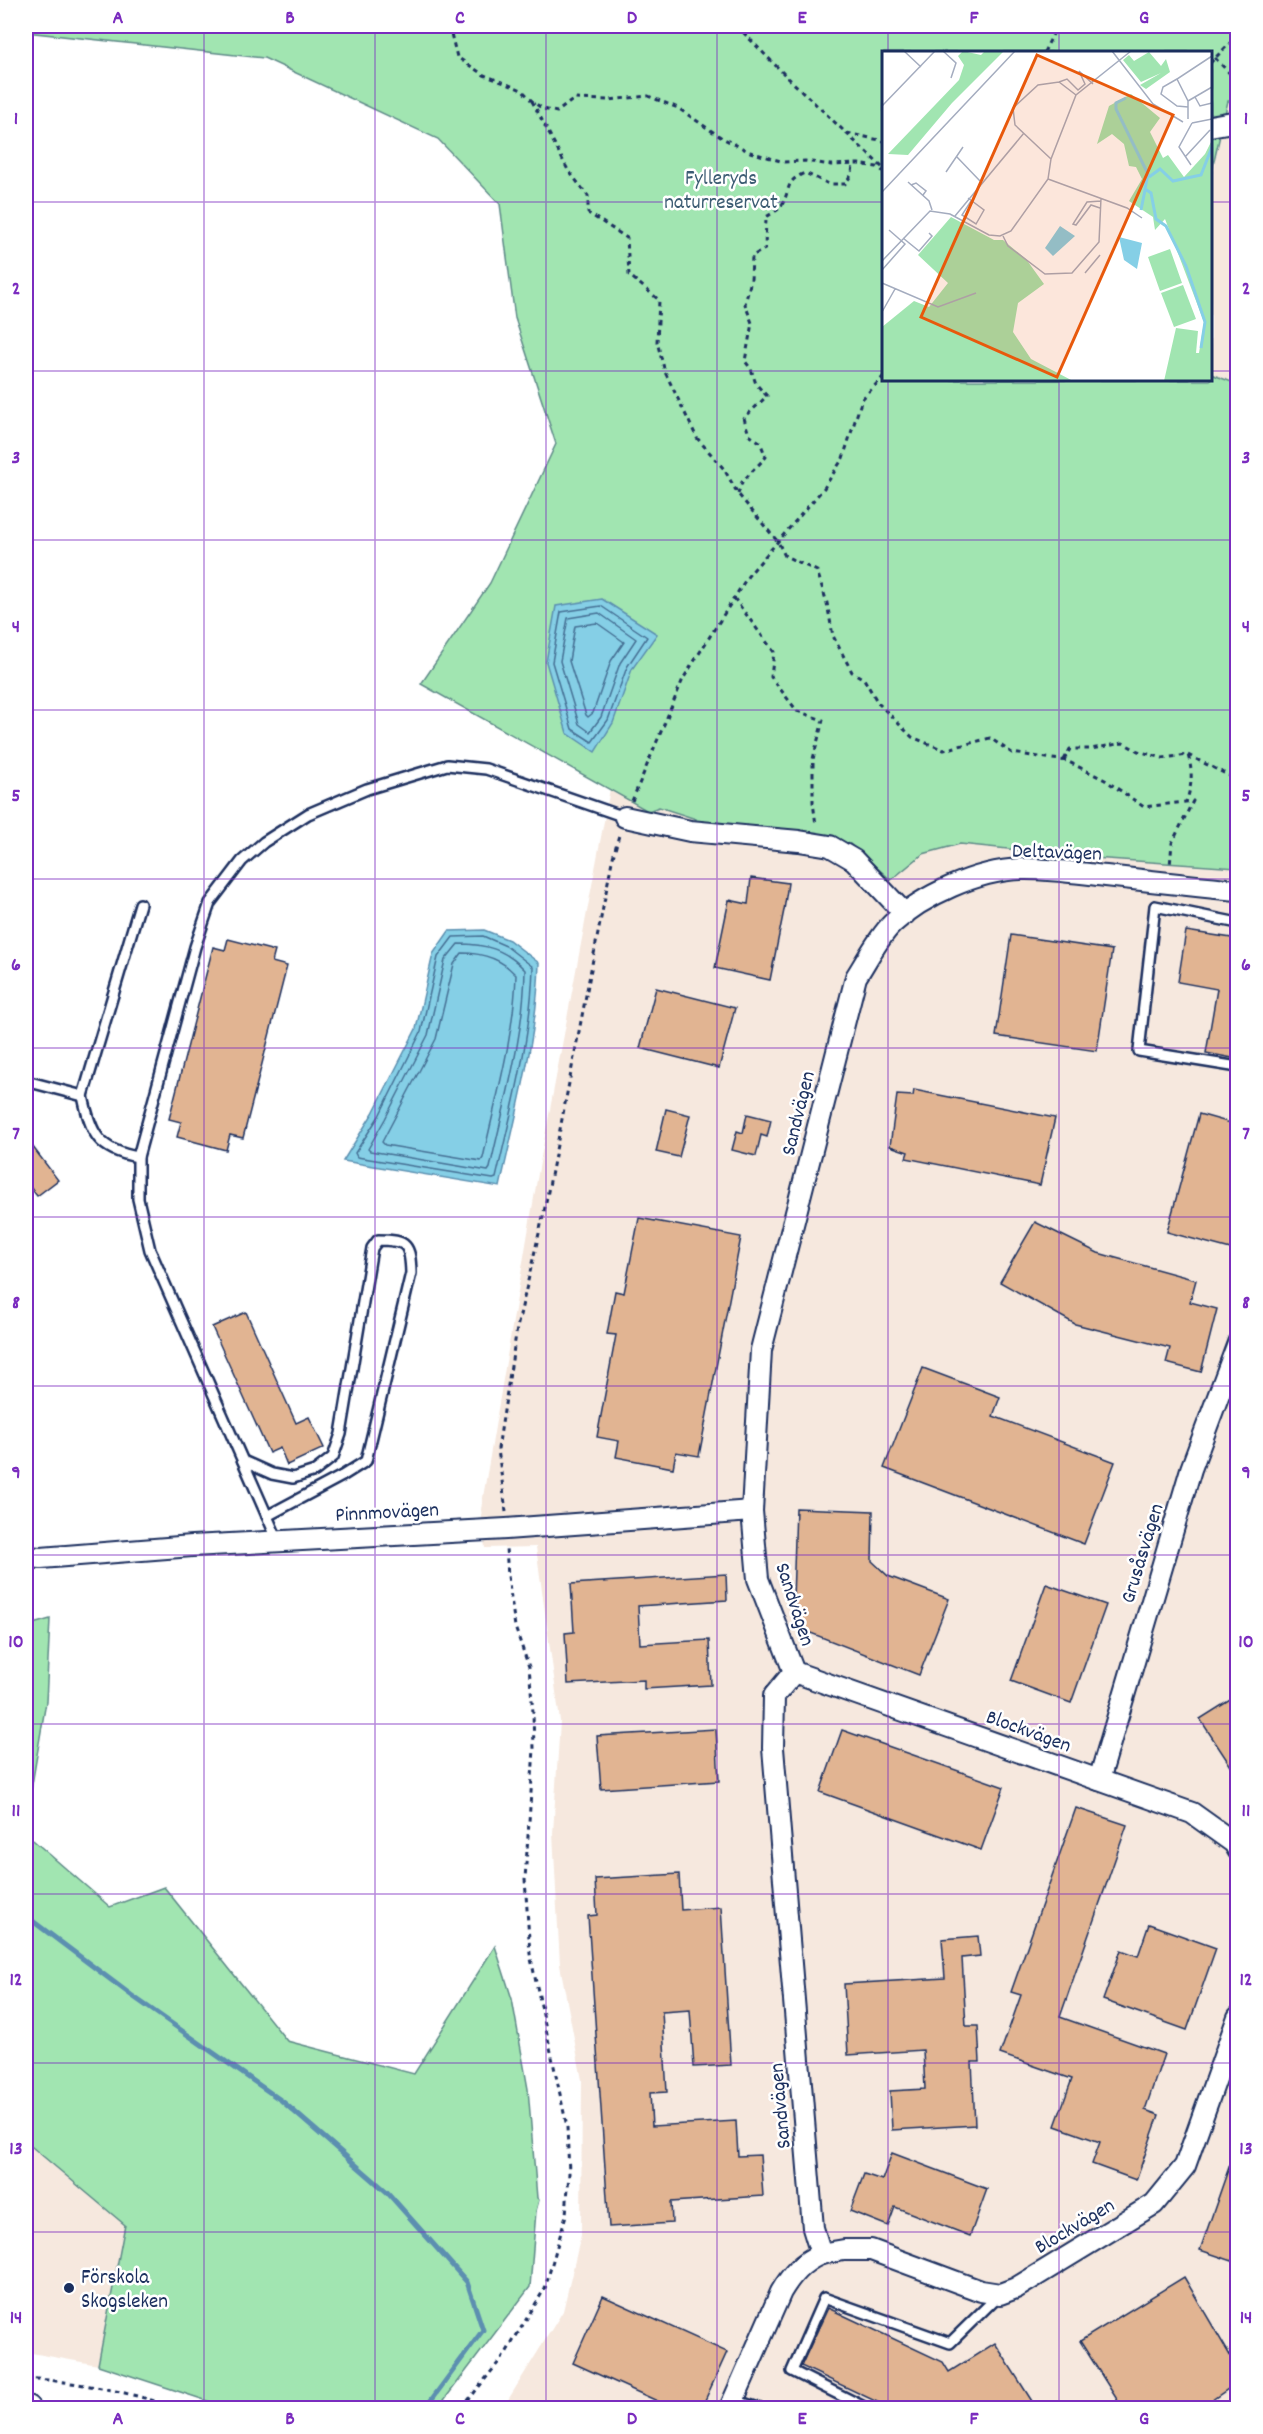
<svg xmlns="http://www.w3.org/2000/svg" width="1263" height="2434" font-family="Dekko,sans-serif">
	<rect width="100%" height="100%" fill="#fff"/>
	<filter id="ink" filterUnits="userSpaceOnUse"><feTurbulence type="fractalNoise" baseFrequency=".0167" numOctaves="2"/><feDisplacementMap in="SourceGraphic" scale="12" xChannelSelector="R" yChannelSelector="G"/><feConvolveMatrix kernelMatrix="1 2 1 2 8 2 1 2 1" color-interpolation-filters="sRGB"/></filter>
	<g filter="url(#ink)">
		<g fill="#f6e8de">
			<path d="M1229,101H1237V384L1211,374V174Z"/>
			<path d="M610,789L659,807L804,834L850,844L891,879L923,854L960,844L1093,858L1237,868V2408H503L563,2311L581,2235L582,2080L560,1965L553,1833L560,1721L536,1547L485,1548L481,1509L539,1168Z"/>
			<path d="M26,2142L125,2225L98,2365L26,2352Z"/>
		</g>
		<g fill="#a1e5b1" stroke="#5e8a88" stroke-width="1.5">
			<path d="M26,26H1237V101H1228L1211,174L1210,52H884V380H1210L1211,374L1237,384V868L1093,858L960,844L923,854L891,880L850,844L805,833L695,823L696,819L659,807L648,811L421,684L490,583L556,444L515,318L500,204L438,139L264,58L26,32Z"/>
			<path d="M50,1619L46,1702L26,1820V1626Z"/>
			<path d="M26,1834L110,1907L164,1887L287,2041L414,2074L495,1946L512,1999L528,2089L537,2198L539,2200L536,2211L530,2287L438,2408H229L98,2365L125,2225L26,2142Z"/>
		</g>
		<g fill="#85cfe6" stroke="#5b8fb0" stroke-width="1.5">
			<path d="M602,599L657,634L632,669L613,723L595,752L567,733L546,662L556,606Z"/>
			<path d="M484,930L509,940L539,963C537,1039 516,1113 500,1187L343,1161L373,1113L416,1029L433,954L449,931Z"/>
		</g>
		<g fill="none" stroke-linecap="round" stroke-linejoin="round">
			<g stroke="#456f94" stroke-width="1.5">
				<path d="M601,606L647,637L627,667L608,720L592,742L572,729L552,662L561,612Z"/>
				<path d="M599,613L636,639L620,663L601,717L590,732L579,724L560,661L568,618Z"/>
				<path d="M597,623L624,642L611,661L593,713L588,717L586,715L569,661L575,626Z"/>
				<path d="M483,936L506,946L533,967C531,1038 512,1109 496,1178L493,1179L357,1157L355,1153L379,1116L421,1032L438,957L453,937Z"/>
				<path d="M458,944C486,944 505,949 525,970C524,1037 504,1104 490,1168L488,1171L370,1151L368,1149L385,1119L428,1035L445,960Z"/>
				<path d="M462,953C483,953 502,959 516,975C514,1037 496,1098 483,1158L481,1161L385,1145L382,1142L436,1039L454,964Z"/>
			</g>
			<path stroke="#5b8fb0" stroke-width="5" d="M26,1916L131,1995L282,2101L387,2192L467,2282L483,2330L429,2403"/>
		</g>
		<g fill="#e1b492" stroke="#1b2f5e" stroke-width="1.5">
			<path d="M751,878L788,883L784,910L770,980L715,968L729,900L748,904Z"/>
			<path d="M1186,931L1238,939V1059L1206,1053L1217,989L1178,982Z"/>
			<path d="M1011,935L1112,950L1097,1051L996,1036Z"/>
			<path d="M228,939L275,951L272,962L287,966L243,1138L230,1135L226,1150L177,1137L181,1122L169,1119L213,947L225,950Z"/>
			<path d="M656,988L735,1008L719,1068L640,1048Z"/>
			<path d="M914,1090L1055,1118L1040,1185L906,1158L908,1152L890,1146L897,1095L913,1096Z"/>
			<path d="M666,1109L690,1115L679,1157L656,1152Z"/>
			<path d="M747,1114L771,1120L767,1137L761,1135L756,1156L732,1150L737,1131L743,1133Z"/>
			<path d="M1199,1114L1238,1125V1251L1167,1232Z"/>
			<path d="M26,1138L58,1180L37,1196L26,1182Z"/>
			<path d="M639,1218L741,1237L699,1456L676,1452L673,1468L616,1457L619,1441L597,1437L616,1335L607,1334L615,1291L624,1293Z"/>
			<path d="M1035,1222L1098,1253L1196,1280L1190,1302L1217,1309L1201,1372L1166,1363L1170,1348L1075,1324L1000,1282Z"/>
			<path d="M246,1312L296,1423L309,1417L324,1448L287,1465L280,1448L269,1453L212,1327Z"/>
			<path d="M923,1368L1000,1397L993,1416L1115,1462L1084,1544L884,1468Z"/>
			<path d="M796,1508L873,1511L872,1561L888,1576L949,1599L919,1675L808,1632L793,1600Z"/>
			<path d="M726,1574L727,1600L638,1606L640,1644L709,1640L711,1685L644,1689V1680L568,1684L565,1633L574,1632L571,1584Z"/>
			<path d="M1046,1584L1106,1605L1071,1703L1011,1681Z"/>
			<path d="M1238,1695V1777L1200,1719Z"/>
			<path d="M716,1729L719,1781L601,1789L597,1736Z"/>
			<path d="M842,1730L1004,1787L981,1850L820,1792Z"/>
			<path d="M1076,1808L1127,1825L1060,2017L1164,2054L1145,2110L1159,2115L1136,2180L1092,2164L1100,2142L1055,2126L1072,2079L1000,2054L1021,1995L1011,1992Z"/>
			<path d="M679,1874L681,1910L721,1907L731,2065L694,2067L690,2010L662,2012L667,2092L650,2093L652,2126L736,2121L738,2156L760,2155L763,2196L671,2202L672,2223L609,2227L588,1916L597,1915L595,1879Z"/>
			<path d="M1149,1924L1216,1948L1187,2030L1103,2000L1121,1950L1138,1956Z"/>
			<path d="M978,1936L980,1956L962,1958L966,2026H978L980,2062H972L975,2125L892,2130L890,2091L925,2089L923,2050L848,2055L844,1984L945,1978L942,1939Z"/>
			<path d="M1235,2150H1238V2263L1200,2250Z"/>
			<path d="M892,2153L987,2189L970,2236L895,2207L888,2226L850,2211L864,2174L882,2180Z"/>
			<path d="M1184,2277L1238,2369V2382L1199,2409H1123L1080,2341Z"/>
			<path d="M603,2296L727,2352L701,2409H675L573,2363Z"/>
			<path d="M828,2308L943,2362L949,2372L995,2343L1037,2409H892L801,2366Z"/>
		</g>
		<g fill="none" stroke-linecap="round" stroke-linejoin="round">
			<g stroke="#1b2f5e" stroke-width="14">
				<g id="service">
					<path d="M1238,923L1155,906L1139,1051L1238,1067"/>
					<path d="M26,1081L83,1096C91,1134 98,1150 138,1157"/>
					<path d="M83,1096L140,904"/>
					<path d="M243,1461L272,1474L293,1478L315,1471L333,1457L341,1434L372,1248L378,1240C408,1240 410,1245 411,1273L366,1461L342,1476L267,1516"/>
					<path d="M278,1541L150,1250L138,1199V1157L195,947L210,903L242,861L264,842L308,814L367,789L447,765L486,769L625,817"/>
					<path d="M734,2400L758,2408"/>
					<path d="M866,2408L792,2371L824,2298L950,2343L1000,2294"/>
				</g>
			</g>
			<g stroke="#1b2f5e" stroke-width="24">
				<g id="minor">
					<path d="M1210,126L1238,121"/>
					<path d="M625,817L690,831L799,841L830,846L854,860L905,914"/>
					<path d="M26,1557L41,1558L192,1546L506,1529L752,1511"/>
					<path d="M794,1672L1192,1813L1234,1843L1238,1850"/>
					<path d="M1099,1780L1191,1469L1238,1343"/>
					<path d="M821,2254L844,2250H871L981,2291L1000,2294L1016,2288L1154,2204L1185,2166L1238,2017"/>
					<path d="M730,2408L781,2292C791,2275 802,2262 821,2254L813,2228L773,1748L774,1696L794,1672L758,1579L752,1511L761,1350L856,977C867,960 878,938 892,924C923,895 977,871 1020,869C1048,868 1078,873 1106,876C1150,881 1194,886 1238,890"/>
				</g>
			</g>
			<g stroke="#1b2f5e" stroke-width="28">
				<path id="tertiary" d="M26,2408H27"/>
			</g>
			<g stroke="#1b2f5e" stroke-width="3" stroke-dasharray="4.5 4.5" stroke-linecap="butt">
				<path d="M449,26L457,57L484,75L522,90L532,101L543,109L557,112L574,99L609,100L648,96L678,108L722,138L750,152L784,162L805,161L831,165L859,164L877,167L884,172"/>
				<path d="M737,26L785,75L884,169"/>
				<path d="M1044,52L1057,26"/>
				<path d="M1215,58L1238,82"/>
				<path d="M1210,63L1238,35"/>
				<path d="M532,101L568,170L588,196V213L627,238L629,275L659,300L657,342L665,372L697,438L724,469L738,494L778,542L785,556L817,571L827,603L833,636L852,672L864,679L878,703L912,737L944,750L990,738L1012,753L1067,761L1105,780L1144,807L1193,801L1172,843L1170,866"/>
				<path d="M847,133L884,141"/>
				<path d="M738,494L742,482L766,457L760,442L749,435L744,418L767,396L756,384L751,369L745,361L752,323L745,304L751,280L752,256L765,249L766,217C771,214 779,210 782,205C791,188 785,181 805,173L829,184H845L852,174L853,164"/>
				<path d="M734,598L774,652L771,677L797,711L823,720L813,759V802L816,825"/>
				<path d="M1188,755L1238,780"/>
				<path d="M1064,760L1070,749H1091L1123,743L1138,751L1163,758L1188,755C1193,772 1192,786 1186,802"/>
				<path d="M632,801L683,679L748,576L824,488L843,458L862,399L884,376"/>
				<path d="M506,1512L498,1449L517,1328L544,1212L612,861L619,835"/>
				<path d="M26,2378C76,2382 128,2391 176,2408"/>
				<path d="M462,2408L506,2353L545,2288L566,2215L569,2173L567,2127L530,1954L525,1879L534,1749L533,1712L529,1667L515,1627L508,1576L506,1548"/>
			</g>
			<use href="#service" stroke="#fff" stroke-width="9"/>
			<use href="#minor" stroke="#fff" stroke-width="20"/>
			<use href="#tertiary" stroke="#fff" stroke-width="24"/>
		</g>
	</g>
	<path fill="none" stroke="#7b2cbf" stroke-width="1.5" stroke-opacity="0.55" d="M204,26V2408M375,26V2408M546,26V2408M717,26V2408M888,26V52M1059,26V52M26,202H884M1210,202H1238M26,371H884M1210,371H1238M888,380V2408M1059,380V2408M26,540H1238M26,710H1238M26,879H1238M26,1048H1238M26,1217H1238M26,1386H1238M26,1555H1238M26,1724H1238M26,1894H1238M26,2063H1238M26,2232H1238"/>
	<circle fill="#1b2f5e" stroke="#fff" stroke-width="2" cx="69" cy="2288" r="6"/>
	<g text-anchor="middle" stroke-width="5" stroke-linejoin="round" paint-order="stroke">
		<g font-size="21" fill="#3c5c73" stroke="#fff">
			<text x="721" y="184">Fylleryds<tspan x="721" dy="24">naturreservat</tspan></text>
		</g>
		<g font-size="21" fill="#1b2f5e" stroke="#fff">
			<text transform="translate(1057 851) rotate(2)" y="7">Deltavägen</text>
			<text transform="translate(797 1113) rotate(-76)" y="7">Sandvägen</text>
			<text transform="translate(387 1511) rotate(-3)" y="7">Pinnmovägen</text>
			<text transform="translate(1141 1553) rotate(-73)" y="7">Grusåsvägen</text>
			<text transform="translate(796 1604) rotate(72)" y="7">Sandvägen</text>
			<text transform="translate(1029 1730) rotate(20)" y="7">Blockvägen</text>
			<text transform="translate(779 2106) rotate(-95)" y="7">Sandvägen</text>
			<text transform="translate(1074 2225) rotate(-31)" y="7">Blockvägen</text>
		</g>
		<g font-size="21" fill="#1b2f5e" stroke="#fff" text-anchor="start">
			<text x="81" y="2283">Förskola<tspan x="81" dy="24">Skogsleken</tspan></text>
		</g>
	</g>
	<g transform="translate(882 51)">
		<rect width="330" height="330" fill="#fff"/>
		<path d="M81,0L99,4L103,0H122L70,52L26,104L6,103L77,29L82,14L76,5ZM267,1L279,15L284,8L288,21L264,38L258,34L279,22L259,31L241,9L247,4L252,10ZM249,43L278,67L268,81L281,107L286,104L302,126L323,103L330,89V330H282L294,277L316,280L314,302H317L322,271L283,168L273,179L271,166L247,150L260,128L254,116L247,115L242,93L230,83L215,93L227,55ZM69,166L112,189H121L144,208L162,233L136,252L131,281L149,308L191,330H0V276L32,250L47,256L66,232L36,204ZM288,198L300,232L278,240L266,206ZM301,234L314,268L292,276L279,242Z" fill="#a1e5b1"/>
		<path d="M178,175L193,185L171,205L163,197ZM237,186L260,192L255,218L242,209Z" fill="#85cfe6"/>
		<path fill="none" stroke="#85cfe6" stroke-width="3" d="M244,47L234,52V58L266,123L263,138L269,142L274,168L284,175L304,215L323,271L319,297M267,126L278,118L291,130L319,124L330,96M259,159L263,139"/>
		<path fill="none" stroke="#a4acbf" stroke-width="1.5" d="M22,0L39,16M61,0L74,12L69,27M230,0L271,53L301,71M197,20L211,33M295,28L281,36L279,43L295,55L306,56M177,31L185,28L196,39L203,33L197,20M313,46L318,55L330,52M306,50L330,36M0,55L53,0M306,68V50L295,28L330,5M310,72L330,68M74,105L98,130M303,106L328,79M169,108L133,74L131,57L156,34L177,31L194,44M309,114L297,96L310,72M64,121L81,96M166,128L245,157L260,167M26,131L47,150L50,159M29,134L34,132L44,140L41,144M0,141L133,0M86,147L102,159L94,173L80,164L89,150M218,157L209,154L194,174L191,173L205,151L219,150M73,165L142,82M121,185L126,195L163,223L190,222L217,191L219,147M21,187L37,200L50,185L47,182M0,210L48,160L68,163L107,184L118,185L129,180L166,128L169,108L194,44L249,0M0,219L23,193L7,179M203,222L218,204M0,232L56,256L94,242M0,261L13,238"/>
		<path fill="#e8590c" fill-opacity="0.15" stroke="#e8590c" stroke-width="3" d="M155,4L291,64L175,326L39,266Z"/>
		<rect width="330" height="330" fill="none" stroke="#1b2f5e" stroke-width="3"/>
	</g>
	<rect width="1263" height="2434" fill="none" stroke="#fff" stroke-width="66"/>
	<rect x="33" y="33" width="1197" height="2368" fill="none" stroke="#7b2cbf" stroke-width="2"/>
	<g font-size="20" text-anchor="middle" font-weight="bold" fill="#7b2cbf">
		<text x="118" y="23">A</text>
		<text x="290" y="23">B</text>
		<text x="460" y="23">C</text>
		<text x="632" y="23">D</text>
		<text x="802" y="23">E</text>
		<text x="974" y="23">F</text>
		<text x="1144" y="23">G</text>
		<text x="16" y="124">1</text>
		<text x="1246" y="124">1</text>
		<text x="16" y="294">2</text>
		<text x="1246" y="294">2</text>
		<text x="16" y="463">3</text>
		<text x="1246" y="463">3</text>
		<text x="16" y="632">4</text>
		<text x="1246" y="632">4</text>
		<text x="16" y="801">5</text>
		<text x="1246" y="801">5</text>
		<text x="16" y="970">6</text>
		<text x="1246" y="970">6</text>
		<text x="16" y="1139">7</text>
		<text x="1246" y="1139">7</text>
		<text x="16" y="1308">8</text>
		<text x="1246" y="1308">8</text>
		<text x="16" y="1478">9</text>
		<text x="1246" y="1478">9</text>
		<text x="16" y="1647">10</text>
		<text x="1246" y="1647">10</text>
		<text x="16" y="1816">11</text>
		<text x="1246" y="1816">11</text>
		<text x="16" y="1985">12</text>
		<text x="1246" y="1985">12</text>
		<text x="16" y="2154">13</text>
		<text x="1246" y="2154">13</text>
		<text x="16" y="2323">14</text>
		<text x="1246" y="2323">14</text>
		<text x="118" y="2424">A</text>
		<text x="290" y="2424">B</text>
		<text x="460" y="2424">C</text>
		<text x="632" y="2424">D</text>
		<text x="802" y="2424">E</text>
		<text x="974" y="2424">F</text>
		<text x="1144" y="2424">G</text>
	</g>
</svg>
